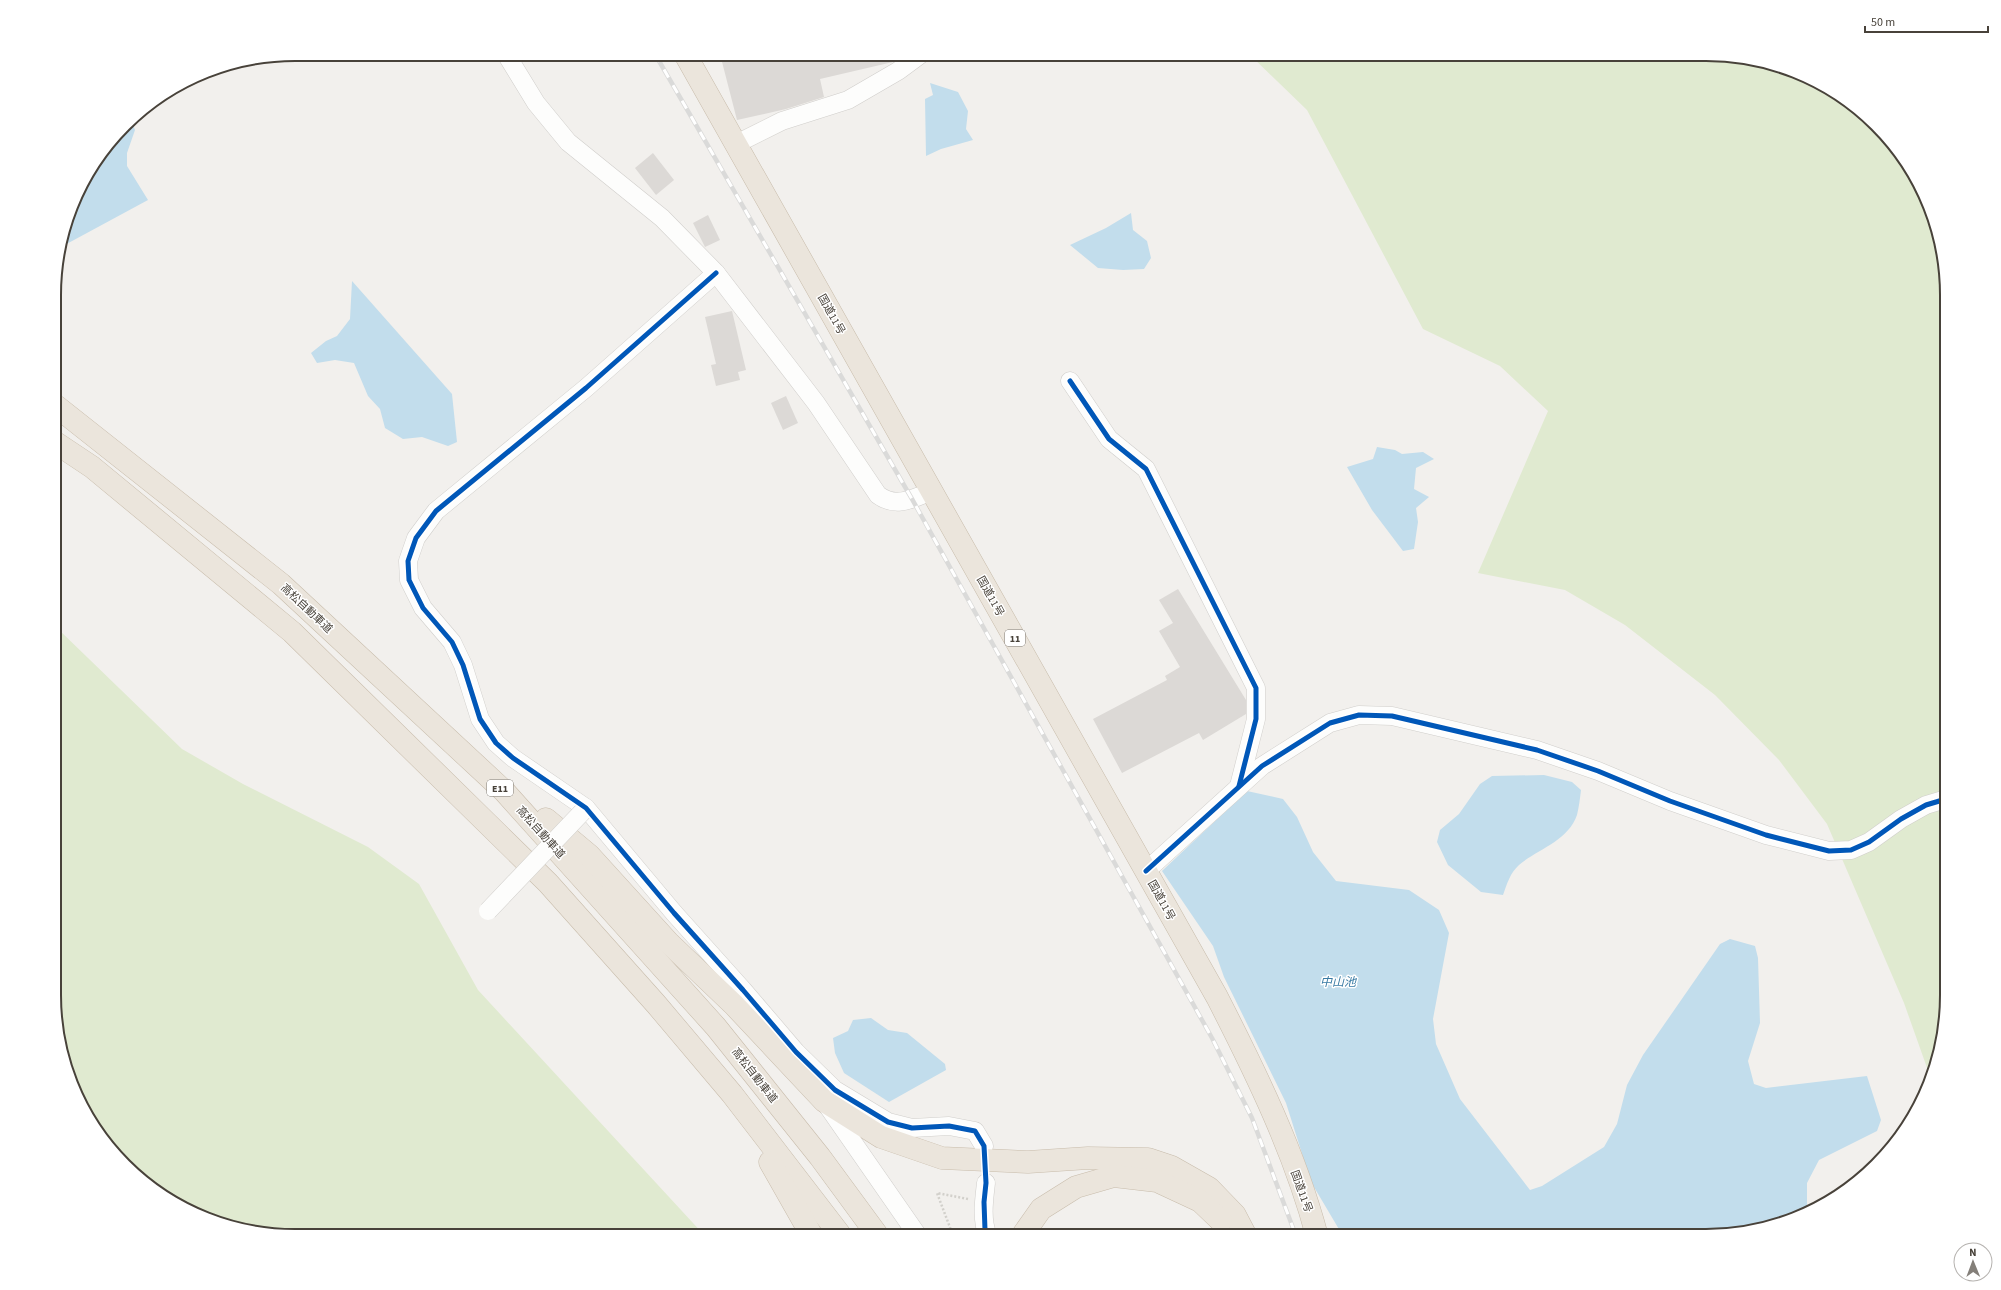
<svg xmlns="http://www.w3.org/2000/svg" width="2001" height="1290" font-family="'Source Sans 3','Noto Sans JP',sans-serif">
	<rect width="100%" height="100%" fill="#f2f0ed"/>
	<g fill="#e0ead0">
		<path d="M1249,54H1707L1784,67L1840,94L1887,136L1915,174L1939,232L1946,279V1011L1934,1073L1931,1079L1904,1003L1827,824L1779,760L1715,695L1625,625L1565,590L1478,573L1548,411L1500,366L1423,329L1307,110Z"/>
		<path d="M56,627L182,749L243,784L368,847L419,884L478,990L705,1236H294L217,1223L161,1196L124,1165L86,1116L56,1027Z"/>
	</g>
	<g fill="#c2ddec">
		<path d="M930,83L958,92L968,111L966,129L973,140L941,149L926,156L925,99L933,95Z"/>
		<path d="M131,120L135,130L127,153V166L148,200L61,247L79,188Z"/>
		<path d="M1131,213L1133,230L1147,241L1151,258L1144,269L1123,270L1098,268L1070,245L1106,228Z"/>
		<path d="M352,281L452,394L457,442L448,446L422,437L403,439L385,428L380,409L368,396L354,363L335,360L317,363L311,353L326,341L337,336L350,319Z"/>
		<path d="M1377,447L1395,450L1402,454L1423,452L1434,459L1416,468L1414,489L1429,497L1416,508L1418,522L1414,549L1403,551L1372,510L1347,467L1373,459Z"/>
		<path d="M1544,775L1572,782L1581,790C1580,798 1579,807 1577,815C1568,841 1538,849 1519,865C1510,873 1507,884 1503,895L1481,892L1448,865L1437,842L1440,830L1459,814L1480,784L1492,776Z"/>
		<path d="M1247,791L1283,799L1297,817L1313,852L1336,881L1409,890L1439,910L1449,933L1433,1019L1436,1044L1460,1099L1530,1190L1542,1186L1604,1147L1617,1124L1627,1085L1643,1055L1720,944L1730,939L1755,946L1758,958L1760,1023L1748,1061L1754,1084L1766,1088L1867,1076L1881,1120L1877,1131L1819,1160L1807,1183V1212L1769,1228L1722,1235L1343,1236L1311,1182L1286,1103L1224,977L1213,946L1162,871Z"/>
		<path d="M871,1018L888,1030L907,1033L945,1064L946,1070L889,1102L844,1073L835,1053L833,1038L848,1031L853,1020Z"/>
	</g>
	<g fill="#dcd9d6">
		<path d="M740,54H903L893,62L820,79L824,97L786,109L737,120L721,58Z"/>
		<path d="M653,153L674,180L656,195L635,168Z"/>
		<path d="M708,215L720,240L705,247L693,223Z"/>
		<path d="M732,311L746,370L738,372L740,380L716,386L711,365L716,364L705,317Z"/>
		<path d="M786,396L798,423L783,430L771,403Z"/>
		<path d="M1178,589L1246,700V714L1203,740L1199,733L1122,773L1093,719L1167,680L1165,676L1180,667L1159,631L1173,623L1159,600Z"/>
	</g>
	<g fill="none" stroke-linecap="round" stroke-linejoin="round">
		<g stroke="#d0cecb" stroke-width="19">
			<g id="minor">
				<path d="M506,54L536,103L568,142L662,218L716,273L816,403L878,495C897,509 913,498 932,491"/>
				<path d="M736,144L782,121L848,100L898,71L921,54"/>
				<path d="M716,273L586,388L436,511L416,538L408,561L409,580L423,608L452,642L463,665L480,719L496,743L513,758L586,808L674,913L743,990L796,1052L835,1090L888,1122L912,1128L949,1126L975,1131L984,1146"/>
				<path d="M1070,381L1109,439L1146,469L1256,688V719L1239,786"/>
				<path d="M1146,871L1262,766L1330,723L1359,715L1392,716L1537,750L1598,771L1670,801L1766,835L1829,851L1851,850L1869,842L1901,819L1926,805L1946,799"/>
				<path d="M827,1105L918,1236"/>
				<path d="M986,1183C984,1200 981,1220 988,1236"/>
			</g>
		</g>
		<g stroke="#c8bcab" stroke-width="23">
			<g id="highway">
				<path d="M685,54L1217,997C1256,1073 1295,1153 1317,1236"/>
				<path d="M56,406L281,584L504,791L716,1027L820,1157L878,1236"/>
				<path d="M56,443L92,467L292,632L548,883L656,1004L732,1094L841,1236"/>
				<path d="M546,819L589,855L668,942L734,1005L824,1101L881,1137L942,1158L1028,1162L1088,1158L1148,1159L1172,1167L1209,1188L1235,1215L1246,1236"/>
				<path d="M770,1162L812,1236"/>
				<path d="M1022,1236L1041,1209L1076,1187L1114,1176L1157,1181L1200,1201L1221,1221"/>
			</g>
		</g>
		<path stroke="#d2d0cb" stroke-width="2.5" stroke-dasharray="2 2" stroke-linecap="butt" d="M937,1235L951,1230L937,1193L968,1199"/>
		<use href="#minor" stroke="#fdfdfc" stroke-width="18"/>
		<use href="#highway" stroke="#ebe5dc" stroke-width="22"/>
		<g stroke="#dadad9" stroke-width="4.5">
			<path id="rail" d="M655,54L912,499L1212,1038L1252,1118L1296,1236"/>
		</g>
		<use href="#rail" stroke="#fff" stroke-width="3" stroke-dasharray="9" stroke-linecap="butt"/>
		<g stroke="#d0cecb" stroke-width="19" stroke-linecap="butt">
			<path id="minor-bridge" d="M488,911L586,808"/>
		</g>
		<use href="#minor-bridge" stroke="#fdfdfc" stroke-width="18"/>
		<g stroke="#fff" stroke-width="8">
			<g id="cycleway">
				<path d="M716,273L586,388L436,511L416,538L408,561L409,580L423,608L452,642L463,665L480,719L496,743L513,758L586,808L674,913L743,990L796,1052L835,1090L888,1122L912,1128L949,1126L975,1131L984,1146L986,1183L984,1202L985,1230L988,1236"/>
				<path d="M1070,381L1109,439L1146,469L1256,688V719L1239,786"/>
				<path d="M1146,871L1262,766L1330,723L1359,715L1392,716L1537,750L1598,771L1670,801L1766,835L1829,851L1851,850L1869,842L1901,819L1926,805L1946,799"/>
			</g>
		</g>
		<use href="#cycleway" stroke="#0057b8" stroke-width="5"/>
	</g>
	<g text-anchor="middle" stroke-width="3" stroke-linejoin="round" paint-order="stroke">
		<g fill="#fff" stroke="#7f7b75" stroke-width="1">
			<rect x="1005" y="630" width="20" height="16" rx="3"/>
			<rect x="487" y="780" width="26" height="16" rx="3"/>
		</g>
		<g font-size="10" font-weight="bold" fill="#48423a">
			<text x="1015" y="642">11</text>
			<text x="500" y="792">E11</text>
		</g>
		<g font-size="11" fill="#48423a" stroke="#fff">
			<text transform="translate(832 314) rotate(61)" y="4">国道11号</text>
			<text transform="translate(991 596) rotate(61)" y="4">国道11号</text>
			<text transform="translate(307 608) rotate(43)" y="4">高松自動車道</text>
			<text transform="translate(541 832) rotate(48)" y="4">高松自動車道</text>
			<text transform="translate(1162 900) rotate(61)" y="4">国道11号</text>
			<text transform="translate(755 1075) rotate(52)" y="4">高松自動車道</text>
			<text transform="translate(1302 1191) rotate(70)" y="4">国道11号</text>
		</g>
		<g font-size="12" font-style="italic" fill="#397ba4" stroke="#fff">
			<text x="1338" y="986">中山池</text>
		</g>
	</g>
	<path d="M0 0H2001V1290H0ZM295 61H1706A234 234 0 0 1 1940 295V995A234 234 0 0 1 1706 1229H295A234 234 0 0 1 61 995V295A234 234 0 0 1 295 61Z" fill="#fff" fill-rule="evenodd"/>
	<path fill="none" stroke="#48423a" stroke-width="2" d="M295 61H1706A234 234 0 0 1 1940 295V995A234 234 0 0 1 1706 1229H295A234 234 0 0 1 61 995V295A234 234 0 0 1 295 61Z"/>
	<g transform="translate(1973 1262) rotate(359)"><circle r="19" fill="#ffffff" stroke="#b6b3b0"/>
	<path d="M0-3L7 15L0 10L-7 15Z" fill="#847f79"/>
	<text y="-6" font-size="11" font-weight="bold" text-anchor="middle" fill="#48423a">N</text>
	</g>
	<path d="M1865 26v6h123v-6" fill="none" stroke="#48423a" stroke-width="2"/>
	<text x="1871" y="26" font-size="12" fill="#48423a" stroke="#ffffff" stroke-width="3" paint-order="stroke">50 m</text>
</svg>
